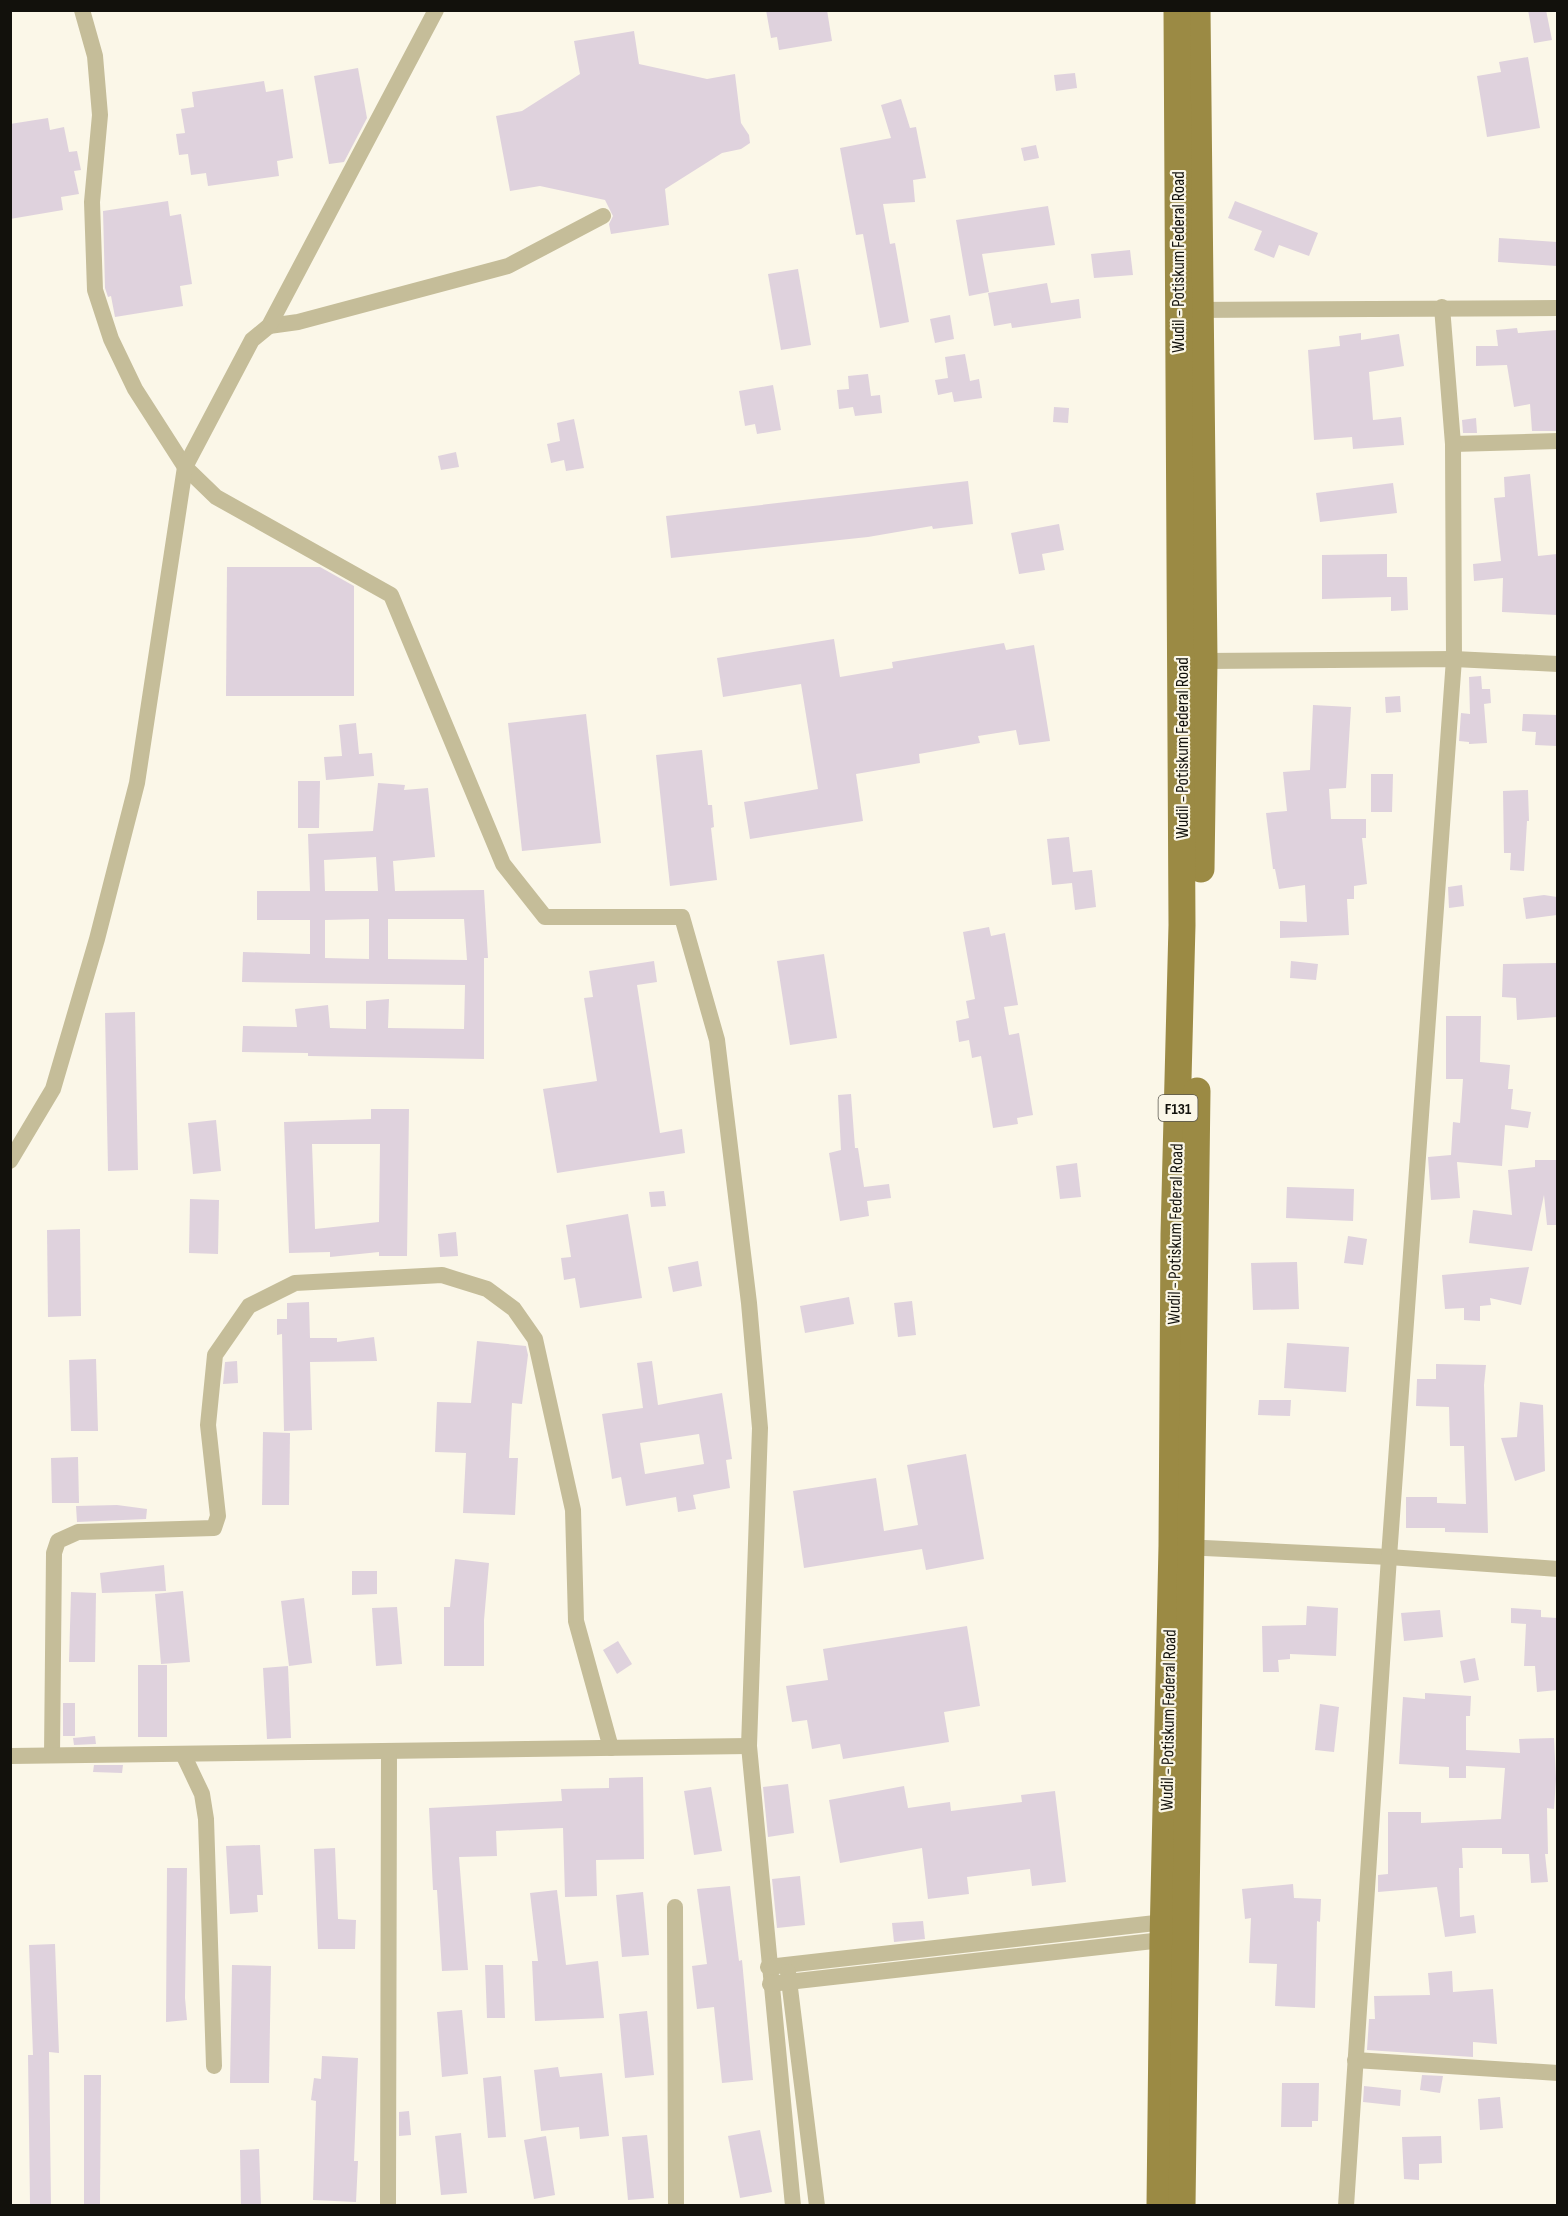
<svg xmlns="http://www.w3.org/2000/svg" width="1568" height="2216" font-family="'Sofia Sans Condensed',sans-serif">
	<rect width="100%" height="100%" fill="#fbf7e8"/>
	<g fill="#dfd2dd" fill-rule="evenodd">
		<path d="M766,10H827L832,41L779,50L777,37L771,38Z"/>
		<path d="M1528,10H1546L1552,40L1534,43Z"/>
		<path d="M634,31L639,64L707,79L735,74L741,123L749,135L750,143L741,149L722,153L665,189L669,225L611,234L609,224L613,216L605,200L540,186L510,191L496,116L522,111L580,74L574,41Z"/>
		<path d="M1528,57L1540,128L1487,137L1477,76L1501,72L1499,62Z"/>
		<path d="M358,68L367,118L344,162L329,164L314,76Z"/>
		<path d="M1075,73L1077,88L1056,91L1054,75Z"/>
		<path d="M264,81L266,92L283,89L293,158L277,161L279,176L208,186L206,173L191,175L188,154L179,155L176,134L185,133L181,109L194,107L192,92Z"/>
		<path d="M901,99L910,128L916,127L926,178L913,180L915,202L883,204L890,244L895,243L909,322L880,328L863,234L856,235L840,148L891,138L881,105Z"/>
		<path d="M48,118L50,130L64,127L69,152L77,151L81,170L74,171L79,194L61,197L63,210L10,219V124Z"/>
		<path d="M1036,145L1039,158L1024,161L1021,148Z"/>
		<path d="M168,201L170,216L181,214L192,284L180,286L183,306L115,317L111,296L108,297L105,288L103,211Z"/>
		<path d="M1235,201L1318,233L1309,256L1279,245L1274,258L1254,250L1262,231L1228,218Z"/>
		<path d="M1048,206L1055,245L982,254L989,292L969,296L956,220Z"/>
		<path d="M1499,238L1557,242V266L1498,262Z"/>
		<path d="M1130,250L1133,275L1094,278L1091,254Z"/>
		<path d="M798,269L811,345L781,350L768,274Z"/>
		<path d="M1047,283L1051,303L1079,299L1081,318L1012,328L1011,323L994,326L988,293Z"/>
		<path d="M950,315L954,339L935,343L930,319Z"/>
		<path d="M1517,328L1518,333L1557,330V431H1532L1530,404L1514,407L1507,365L1476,366V346H1498L1496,330Z"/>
		<path d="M1361,333V340L1399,334L1404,366L1369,372L1373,420L1401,417L1404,445L1353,449L1352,437L1314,440L1308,350L1340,346L1339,336Z"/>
		<path d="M965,354L970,381L979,379L982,398L954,402L952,392L938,395L935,380L948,378L945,357Z"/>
		<path d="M868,374L871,396L880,395L882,413L855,416L853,407L839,409L837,390L849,389L848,376Z"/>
		<path d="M773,385L781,430L757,434L755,424L745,426L739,391Z"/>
		<path d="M1054,407L1069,408L1068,423L1053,422Z"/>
		<path d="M1476,418L1477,433H1463L1462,420Z"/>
		<path d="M574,419L584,468L566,471L564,460L551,463L547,444L560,441L557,423Z"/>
		<path d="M456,452L459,467L441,470L438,456Z"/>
		<path d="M1530,474L1538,556L1557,554V615L1502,612L1503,578L1474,581L1473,564L1501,561L1494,498L1505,497L1504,477Z"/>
		<path d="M968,481L973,524L933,529L932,526L868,537L671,558L666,516Z"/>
		<path d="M1393,483L1397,513L1320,522L1316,493Z"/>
		<path d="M1059,524L1064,550L1042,554L1045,570L1019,574L1011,533Z"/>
		<path d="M1387,554V577H1407L1408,610L1391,611V597L1322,599V555Z"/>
		<path d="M227,567H320L354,586V696H226Z"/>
		<path d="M834,639L840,677L893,668L892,662L1004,643L1006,650L1034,645L1050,741L1019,745L1016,730L978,736L980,743L919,754L920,763L856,774L863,821L750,839L744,802L818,789L801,684L723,697L717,658Z"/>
		<path d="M1481,676L1482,689H1490L1491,703L1484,704L1487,743L1469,744V742L1459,741L1461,713L1470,714L1469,677Z"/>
		<path d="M1400,696L1401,712L1386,713L1385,697Z"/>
		<path d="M1313,705L1351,707L1346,788L1329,789L1331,819H1366V838H1362L1367,884L1354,886V899H1347L1349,935L1280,938V921L1307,922L1305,885L1279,889L1275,869H1273L1266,813L1287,811L1283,772L1310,770Z"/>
		<path d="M586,714L601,843L522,851L508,723Z"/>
		<path d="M1523,714L1557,715V746L1535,745L1536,732L1522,731Z"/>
		<path d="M356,723L359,754L372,753L374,776L326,780L324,757L342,756L339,725Z"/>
		<path d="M702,750L708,805H712L714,827L711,828L717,880L670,886L656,755Z"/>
		<path d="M1371,774H1393L1392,812H1371Z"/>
		<path d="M298,781H320L319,828H298Z"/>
		<path d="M378,783L405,785L404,790L428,788L435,857L393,861L395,891L484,890L488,958H484V1059L308,1056V1053L242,1052L243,1026L297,1027L295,1009L328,1005L330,1028L366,1029V1001L389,999L388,1028L464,1029L465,985L242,982L243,952L310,954V920H257V891H310L308,834L373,831ZM376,857L378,891H325L324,860ZM369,919V959L325,958V920ZM388,919H464L467,960L388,959Z"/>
		<path d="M1528,790L1529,821H1527L1524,871L1510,870L1511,853H1504L1503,791Z"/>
		<path d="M1069,837L1073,872L1092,870L1096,907L1075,910L1072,883L1052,885L1047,839Z"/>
		<path d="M1462,885L1464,906L1449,908L1448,887Z"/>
		<path d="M1544,895L1557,897V915L1526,919L1523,898Z"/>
		<path d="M989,927L991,936L1005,933L1018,1005L1004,1007L1009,1035L1019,1033L1033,1115L1017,1118L1018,1124L993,1128L981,1056L972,1058L969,1040L959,1042L956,1021L969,1018L966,1001L975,999L963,932Z"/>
		<path d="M824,954L837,1038L790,1045L777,961Z"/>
		<path d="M654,961L657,982L637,985L660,1133L682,1129L685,1153L557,1173L543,1089L597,1081L584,998L593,997L589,971Z"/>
		<path d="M1291,961L1318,964L1316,980L1290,978Z"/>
		<path d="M1557,963V1017L1517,1020L1516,998L1502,997L1503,964Z"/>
		<path d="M135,1012L138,1170L108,1171L105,1013Z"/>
		<path d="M1446,1016H1481L1480,1062L1510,1065L1508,1089H1513L1511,1109L1531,1112L1528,1128L1505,1125L1502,1166L1457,1162L1460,1198L1431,1200L1428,1157L1451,1155L1453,1122L1460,1123L1463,1079H1446Z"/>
		<path d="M851,1094L855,1148H858L864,1187L889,1184L891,1198L867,1201L869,1216L840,1221L829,1153L841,1150L838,1095Z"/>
		<path d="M371,1109H409L407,1256H379V1252L330,1257V1252L289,1253L284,1122L371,1119ZM312,1144H380L379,1222L315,1229Z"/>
		<path d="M216,1120L221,1171L193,1174L188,1123Z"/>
		<path d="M1535,1160H1557V1225H1547L1544,1195L1532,1251L1469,1243L1473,1210L1512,1215L1508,1170L1535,1167Z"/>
		<path d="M1077,1163L1081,1197L1060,1199L1056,1166Z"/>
		<path d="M1287,1187L1354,1189L1353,1221L1286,1218Z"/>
		<path d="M664,1191L666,1206L651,1207L649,1192Z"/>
		<path d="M190,1199L219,1200L218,1254L189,1253Z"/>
		<path d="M628,1214L642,1298L580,1308L575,1278L564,1280L561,1258L571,1257L566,1225Z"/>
		<path d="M80,1229L81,1316L48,1317L47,1230Z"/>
		<path d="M456,1232L458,1256L440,1257L438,1234Z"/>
		<path d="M1348,1236L1367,1239L1363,1265L1344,1263Z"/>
		<path d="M698,1261L702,1286L673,1292L668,1267Z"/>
		<path d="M1297,1262L1299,1309L1253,1310L1251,1263Z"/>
		<path d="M1529,1267L1521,1305L1490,1298L1491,1305L1480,1306V1321L1464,1320V1308L1445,1309L1442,1275Z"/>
		<path d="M849,1297L854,1324L805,1333L800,1306Z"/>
		<path d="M912,1301L916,1335L898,1337L894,1303Z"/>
		<path d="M309,1302L310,1338H337V1342L374,1337L377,1361L310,1362L312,1430L284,1431L282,1334L277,1335V1319H287V1303Z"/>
		<path d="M477,1341L526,1346L528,1355L522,1404L512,1403L509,1458H518L515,1515L463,1513L466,1453L435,1452L437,1402L471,1403Z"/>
		<path d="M1287,1343L1349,1347L1346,1392L1284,1388Z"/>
		<path d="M96,1359L98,1431H71L69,1360Z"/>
		<path d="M237,1361L238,1383L223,1384L225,1362Z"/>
		<path d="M652,1361L658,1405L722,1393L732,1459L726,1460L730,1488L693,1495L696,1509L678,1512L676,1497L626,1506L621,1477L612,1479L602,1414L643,1408L637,1363ZM699,1434L704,1464L645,1474L640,1443Z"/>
		<path d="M1436,1364L1486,1365L1484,1385L1488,1533L1445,1532V1528H1406V1497H1437V1503L1466,1504L1464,1446H1450L1449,1407L1416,1406L1417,1379H1436Z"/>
		<path d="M1259,1400H1291L1290,1416L1258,1415Z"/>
		<path d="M1520,1402L1543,1405L1545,1471L1515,1481L1501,1438L1517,1437Z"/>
		<path d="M263,1432L290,1433L289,1505H262Z"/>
		<path d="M966,1454L984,1559L926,1570L922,1549L804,1568L793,1491L876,1478L884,1531L918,1525L907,1465Z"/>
		<path d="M78,1457L79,1503H52L51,1458Z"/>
		<path d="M117,1505L147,1509L146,1519L77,1522L76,1506Z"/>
		<path d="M455,1559L489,1563L484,1620V1666H444V1607H450Z"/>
		<path d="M164,1565L166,1591L102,1593L100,1573Z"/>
		<path d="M352,1571H377V1594L352,1595Z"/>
		<path d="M183,1591L190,1662L161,1664L155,1594Z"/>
		<path d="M71,1592L96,1593L95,1662H69Z"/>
		<path d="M304,1598L312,1663L289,1666L281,1601Z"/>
		<path d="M1307,1606L1338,1608L1336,1656L1290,1654V1659L1278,1660L1279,1672H1263L1262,1626L1306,1625Z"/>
		<path d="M397,1607L402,1664L376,1666L372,1608Z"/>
		<path d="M1511,1608L1541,1610V1617L1557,1618V1690L1537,1692L1535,1666H1524L1526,1624L1511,1623Z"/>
		<path d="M1440,1610L1443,1637L1404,1641L1401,1613Z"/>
		<path d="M967,1626L980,1706L944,1712L949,1742L843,1759L840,1744L812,1749L807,1720L792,1722L786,1686L828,1680L823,1649Z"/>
		<path d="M618,1641L632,1664L617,1674L603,1650Z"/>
		<path d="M1475,1658L1479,1680L1464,1683L1460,1661Z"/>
		<rect x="138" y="1665" width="29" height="72"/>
		<path d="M288,1666L291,1738L267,1739L263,1668Z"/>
		<path d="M1425,1693L1471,1696L1470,1716H1466V1750L1520,1753L1519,1739L1554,1738L1556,1779L1554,1809L1547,1808L1548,1854H1545L1548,1882L1531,1883L1529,1854H1502V1848H1462L1463,1868H1459L1460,1917L1474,1915L1476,1933L1445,1937L1437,1887L1378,1892V1875L1388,1874V1812H1421V1823L1501,1819L1505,1768L1466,1766V1778H1449V1767L1399,1764L1403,1697L1425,1699Z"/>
		<rect x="63" y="1703" width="12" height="33"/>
		<path d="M1320,1704L1339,1707L1334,1752L1315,1750Z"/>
		<path d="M95,1736L96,1744L74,1745L73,1738Z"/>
		<path d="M94,1765H123L122,1773L93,1772Z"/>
		<path d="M643,1777L644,1859L596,1860L597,1896L565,1897L563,1828L496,1831L497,1856L459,1857L468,1970L442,1971L437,1890H433L429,1808L562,1801L561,1789L609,1788V1778Z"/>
		<path d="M788,1784L794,1833L768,1837L763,1787Z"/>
		<path d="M904,1786L908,1808L950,1802L951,1811L1022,1802L1021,1795L1055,1791L1066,1882L1032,1886L1030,1869L967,1877L969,1894L928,1899L922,1848L840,1863L829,1800Z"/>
		<path d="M711,1787L722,1851L694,1855L684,1791Z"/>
		<path d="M260,1845L263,1895H257L258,1912L230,1914L226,1846Z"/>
		<path d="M335,1848L338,1919L356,1920L355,1949H318L314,1849Z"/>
		<path d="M167,1868H187L185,1998L187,2020L166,2022Z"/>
		<path d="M800,1876L805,1925L777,1928L772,1879Z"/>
		<path d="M1293,1884L1294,1898L1321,1899L1320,1922L1317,1921L1315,2008L1275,2006L1277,1964L1249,1963L1251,1918L1245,1919L1242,1889Z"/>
		<path d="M730,1886L739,1961L742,1960L753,2080L722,2083L714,2007L697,2009L692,1966L707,1964L697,1889Z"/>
		<path d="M557,1890L566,1965L598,1961L604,2018L535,2021L532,1961H538L530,1893Z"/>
		<path d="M643,1892L649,1955L622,1957L616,1895Z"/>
		<path d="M923,1921L925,1939L894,1942L892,1923Z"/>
		<path d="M55,1944L59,2053L49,2052L51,2205H30L28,2055H33L29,1945Z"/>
		<path d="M232,1965L271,1966L269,2083H230Z"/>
		<path d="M485,1965H503L505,2018H487Z"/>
		<path d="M1452,1971L1453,1992L1493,1989L1497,2044L1473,2042V2057L1367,2050L1369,2019H1375L1374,1996L1430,1995L1428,1973Z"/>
		<path d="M462,2010L468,2074L442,2077L437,2012Z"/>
		<path d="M647,2011L654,2075L625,2078L619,2014Z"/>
		<path d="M322,2056L358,2058L354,2161H358L356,2202L313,2200L316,2101L311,2100L314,2078L321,2079Z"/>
		<path d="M558,2067L560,2077L602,2073L609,2136L580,2139L579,2127L541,2131L534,2070Z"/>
		<path d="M84,2075H101L100,2205H84Z"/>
		<path d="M1422,2075L1443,2076L1440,2093L1420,2090Z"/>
		<path d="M501,2076L506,2137L488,2138L483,2078Z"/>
		<path d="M1282,2083H1319L1318,2121H1312V2127H1281Z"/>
		<path d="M1364,2086L1401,2090L1400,2106L1363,2102Z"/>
		<path d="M1500,2097L1503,2128L1480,2130L1478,2099Z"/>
		<path d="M409,2111L411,2135L399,2136V2112Z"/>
		<path d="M760,2130L772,2192L740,2198L728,2136Z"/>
		<path d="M461,2133L467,2193L441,2195L435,2136Z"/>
		<path d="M647,2135L654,2198L628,2200L622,2137Z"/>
		<path d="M546,2136L555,2195L534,2199L524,2140Z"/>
		<path d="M1441,2136L1442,2163L1419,2164V2180L1404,2179L1402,2137Z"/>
		<path d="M259,2149L261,2205H241L240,2150Z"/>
	</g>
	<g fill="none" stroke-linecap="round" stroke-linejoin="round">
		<g stroke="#c5bd99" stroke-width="16">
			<path d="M82,10L95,56L100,115L92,202L95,290L111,339L135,389L185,467L216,497L391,595L503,864L545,917H682L717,1040L749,1303L760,1428L749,1746L793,2206"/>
			<path d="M1191,310L1558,308"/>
			<path d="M269,326L298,322L508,266L603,216"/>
			<path d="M1453,444L1558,441"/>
			<path d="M1204,661L1454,659L1558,664"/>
			<path d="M10,1161L53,1089L97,939L137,783L185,467L252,340L269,326L436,10"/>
			<path d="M1184,1547L1389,1557L1558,1569"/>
			<path d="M183,1754L202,1794L206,1819L214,2066"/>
			<path d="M52,1755L54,1553L58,1541L78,1532L214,1528L218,1516L208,1425L215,1355L249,1306L295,1283L442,1275L487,1289L514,1309L535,1339L573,1510L576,1621L611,1748"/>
			<path d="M10,1756L749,1746"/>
			<path d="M675,1907L676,2206"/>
			<path d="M768,1967L1173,1921"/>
			<path d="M788,1972L817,2206"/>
			<path d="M770,1984L1171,1939"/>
			<path d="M1355,2060L1558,2073"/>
			<path d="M388,2206L389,1751"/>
			<path d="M1346,2206L1389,1557L1454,659L1453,444L1442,307"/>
		</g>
		<g stroke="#9b8a44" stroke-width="27">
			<path d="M1197,10L1204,661L1201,869"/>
			<path d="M1160,2206L1163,1940L1172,1546L1174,1234L1182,925L1177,10"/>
			<path d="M1182,2206L1197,1091"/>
		</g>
	</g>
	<g text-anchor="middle" stroke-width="4.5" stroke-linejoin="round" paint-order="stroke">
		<rect fill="#fbf7e8" stroke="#58564e" stroke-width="1.5" x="1158.5" y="1095" width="39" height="26" rx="4.5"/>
		<g font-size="16" font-weight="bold" fill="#12110c">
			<text x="1178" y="1114">F131</text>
		</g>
		<g font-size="18" fill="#12110c" stroke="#fbf7e8">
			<text transform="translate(1178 262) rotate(-90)" y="6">Wudil - Potiskum Federal Road</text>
			<text transform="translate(1182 748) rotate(-90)" y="6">Wudil - Potiskum Federal Road</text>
			<text transform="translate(1175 1234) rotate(-89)" y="6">Wudil - Potiskum Federal Road</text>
			<text transform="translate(1168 1720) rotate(-89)" y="6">Wudil - Potiskum Federal Road</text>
		</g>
	</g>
	<rect width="1568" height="2216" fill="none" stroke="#12110c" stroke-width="24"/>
</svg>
